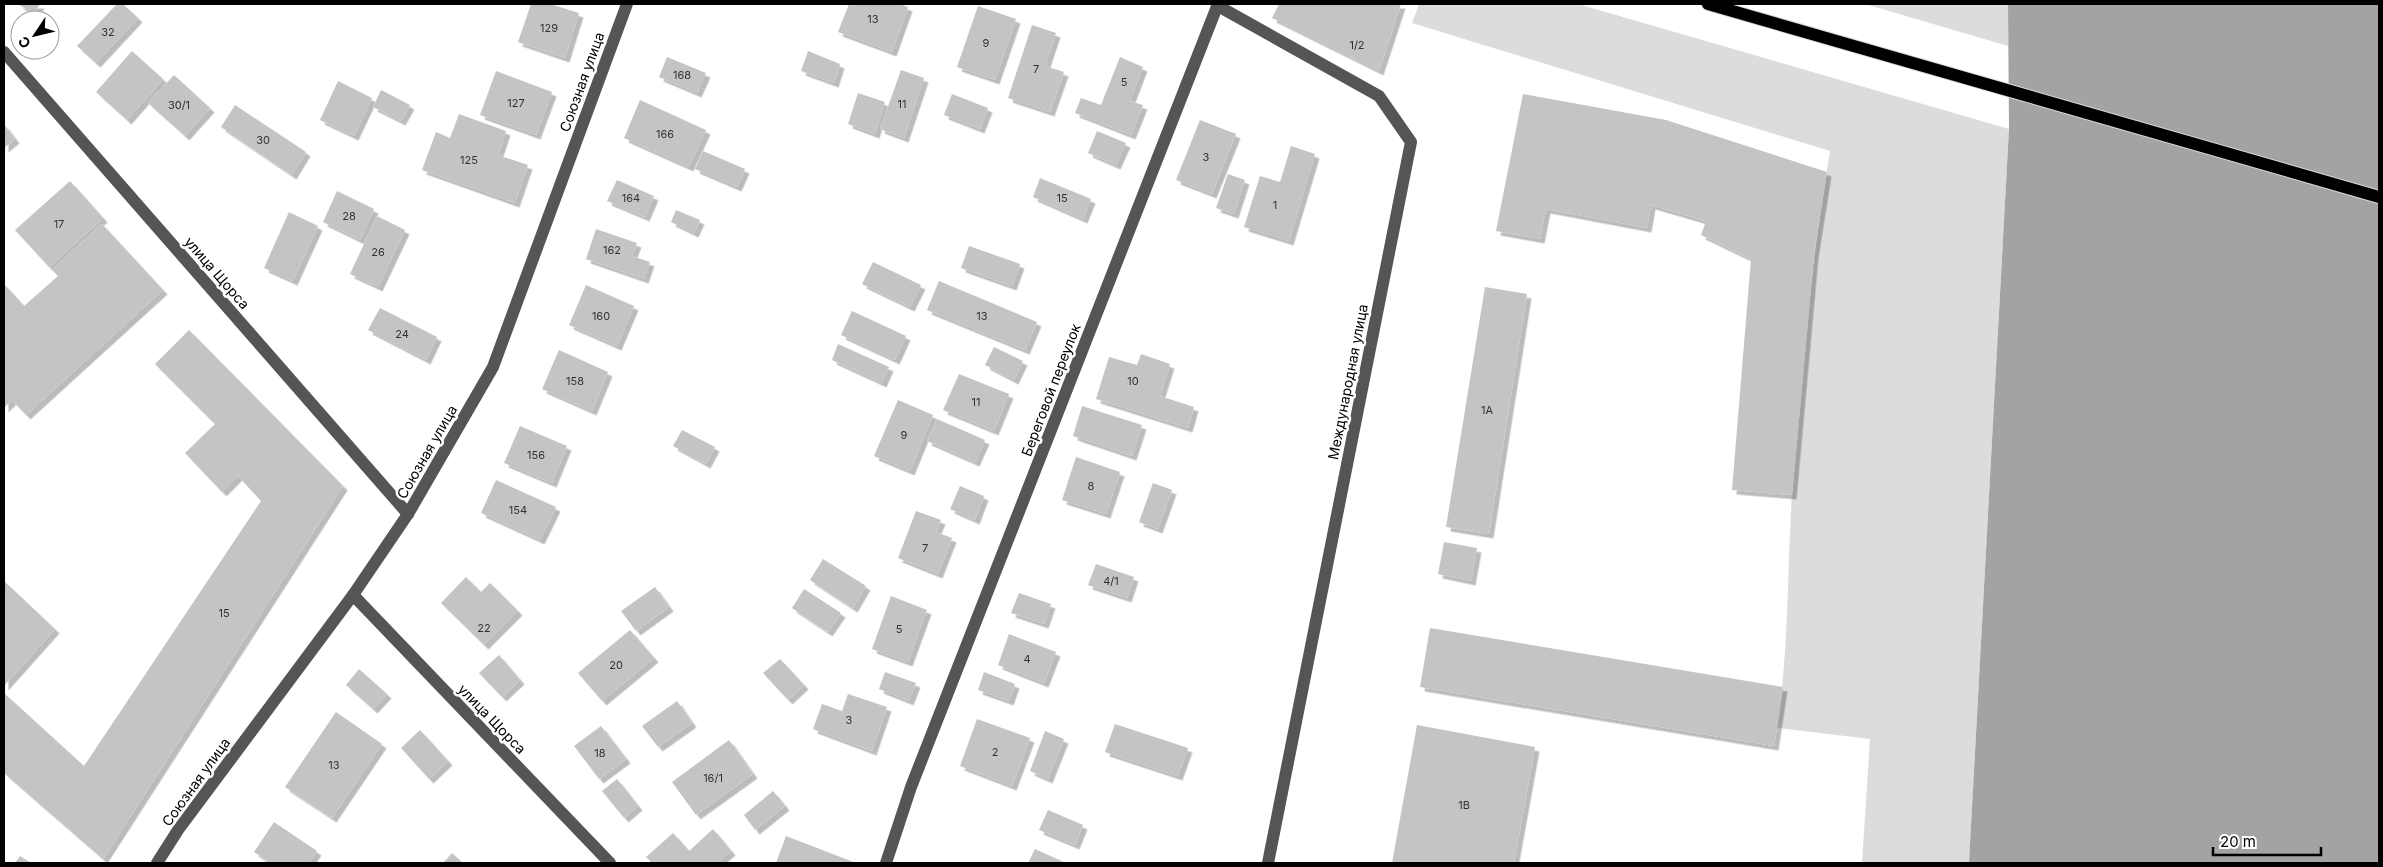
<svg xmlns="http://www.w3.org/2000/svg" width="2383" height="867" font-family="Inter,sans-serif">
	<defs>
		<filter id="shadow"><feDropShadow dx="4.5" dy="4.5" stdDeviation="0" flood-color="#0004"/></filter>
	</defs>
	<rect width="100%" height="100%" fill="#fff"/>
	<g fill="#dcdcdc">
		<path d="M1419,4H1578L2009,129L1969,863H1862L1870,739L1777,728C1789,651 1787,572 1792,494C1801,379 1811,264 1830,151L1412,23Z"/>
		<path d="M1865,4H2008V46Z"/>
	</g>
	<path fill="#a3a3a3" d="M2008,4H2379V863H1969L2009,129Z"/>
	<g fill="#c4c4c4" filter="url(#shadow)">
		<path d="M18,4H40L34,14Z"/>
		<path d="M117,4H123L138,18L96,63L77,46Z"/>
		<path d="M531,4H550L579,13L565,58L518,42Z"/>
		<path d="M849,4H900L908,7L892,52L838,32Z"/>
		<path d="M1279,4H1401L1379,71L1272,18Z"/>
		<path d="M978,6L1016,19L995,80L957,67Z"/>
		<path d="M1032,25L1056,33L1045,66L1064,72L1050,112L1008,98Z"/>
		<path d="M132,51L163,79L127,120L96,92Z"/>
		<path d="M808,51L840,64L834,83L801,71Z"/>
		<path d="M667,57L706,73L697,93L659,77Z"/>
		<path d="M1120,57L1143,67L1130,101L1143,105L1131,135L1075,113L1081,98L1101,105Z"/>
		<path d="M901,70L924,78L904,138L880,129Z"/>
		<path d="M496,71L552,92L536,135L480,115Z"/>
		<path d="M174,75L210,108L185,136L148,103Z"/>
		<path d="M338,81L372,98L354,136L320,120Z"/>
		<path d="M381,90L410,105L401,121L373,107Z"/>
		<path d="M858,93L885,102L875,134L848,124Z"/>
		<path d="M952,94L988,108L980,129L944,115Z"/>
		<path d="M1523,94L1666,120L1827,172L1814,254L1792,495L1732,490L1751,259L1701,235L1706,221L1651,205L1647,228L1546,209L1540,239L1496,231Z"/>
		<path d="M640,100L706,130L689,167L624,138Z"/>
		<path d="M235,105L306,152L292,175L221,127Z"/>
		<path d="M459,114L506,131L498,155L528,165L515,203L422,170L436,132L450,138Z"/>
		<path d="M1200,120L1236,134L1212,194L1176,180Z"/>
		<path d="M4,124L15,139L4,148Z"/>
		<path d="M1097,131L1126,143L1116,165L1088,153Z"/>
		<path d="M1291,146L1315,154L1289,241L1244,227L1260,176L1280,182Z"/>
		<path d="M703,151L745,169L737,187L695,169Z"/>
		<path d="M1228,174L1245,180L1234,214L1216,208Z"/>
		<path d="M1040,178L1091,199L1083,219L1033,197Z"/>
		<path d="M617,180L654,196L645,217L607,201Z"/>
		<path d="M70,181L103,218L49,267L15,230Z"/>
		<path d="M337,191L374,209L360,240L323,222Z"/>
		<path d="M676,210L700,220L694,233L671,222Z"/>
		<path d="M289,212L318,226L293,281L264,268Z"/>
		<path d="M377,216L405,230L378,287L350,274Z"/>
		<path d="M102,224L163,290L26,415L12,400L4,408V284L24,306L58,276L52,270Z"/>
		<path d="M596,229L637,243L632,256L650,262L644,279L586,259Z"/>
		<path d="M969,246L1020,264L1012,286L961,268Z"/>
		<path d="M873,262L921,285L910,307L862,284Z"/>
		<path d="M939,281L1037,322L1025,350L927,310Z"/>
		<path d="M586,285L634,306L617,346L569,325Z"/>
		<path d="M1485,287L1527,294L1489,534L1446,527Z"/>
		<path d="M380,308L437,337L426,360L368,330Z"/>
		<path d="M852,311L906,336L895,360L841,335Z"/>
		<path d="M189,330L343,486L103,859L4,773V693L84,766L261,501L238,476L222,492L185,453L215,424L155,364Z"/>
		<path d="M838,344L889,367L882,383L832,360Z"/>
		<path d="M994,347L1023,361L1014,380L985,365Z"/>
		<path d="M559,350L608,372L592,411L542,389Z"/>
		<path d="M1141,354L1170,364L1160,396L1194,407L1188,428L1096,399L1109,357L1137,365Z"/>
		<path d="M959,374L1009,394L994,431L943,410Z"/>
		<path d="M898,400L933,415L910,471L874,456Z"/>
		<path d="M1082,406L1142,425L1132,456L1073,436Z"/>
		<path d="M937,419L985,440L975,462L927,441Z"/>
		<path d="M520,426L567,446L552,483L504,463Z"/>
		<path d="M682,430L715,447L706,464L673,446Z"/>
		<path d="M1076,457L1120,472L1106,514L1062,500Z"/>
		<path d="M496,480L556,507L540,540L481,513Z"/>
		<path d="M1153,483L1172,490L1158,529L1139,522Z"/>
		<path d="M960,486L984,496L975,520L950,509Z"/>
		<path d="M916,511L941,520L936,532L952,538L938,574L898,558Z"/>
		<path d="M1444,542L1477,548L1471,581L1438,574Z"/>
		<path d="M823,559L866,586L853,608L810,580Z"/>
		<path d="M1096,564L1134,577L1127,598L1088,585Z"/>
		<path d="M466,577L481,592L490,583L518,611L484,645L441,603Z"/>
		<path d="M4,581L55,629L4,686Z"/>
		<path d="M655,587L669,607L636,631L621,611Z"/>
		<path d="M804,589L841,613L828,632L792,608Z"/>
		<path d="M1019,593L1051,604L1044,624L1011,613Z"/>
		<path d="M891,596L927,610L908,662L872,649Z"/>
		<path d="M1430,628L1783,687L1774,746L1420,687Z"/>
		<path d="M630,630L654,658L602,701L578,673Z"/>
		<path d="M1009,634L1056,652L1044,683L998,665Z"/>
		<path d="M499,655L520,680L502,697L479,673Z"/>
		<path d="M780,659L804,685L788,700L763,673Z"/>
		<path d="M359,669L387,694L373,709L346,685Z"/>
		<path d="M885,672L916,683L909,701L879,689Z"/>
		<path d="M984,672L1015,684L1009,701L978,690Z"/>
		<path d="M848,694L887,707L872,751L813,729L822,704L842,711Z"/>
		<path d="M677,701L692,723L658,747L642,726Z"/>
		<path d="M336,712L382,744L332,818L285,787Z"/>
		<path d="M977,719L1030,738L1012,786L960,766Z"/>
		<path d="M1115,724L1188,748L1178,776L1105,752Z"/>
		<path d="M1417,725L1535,747L1514,863H1392Z"/>
		<path d="M601,726L626,759L599,779L574,746Z"/>
		<path d="M420,730L448,761L429,779L401,748Z"/>
		<path d="M1045,731L1064,739L1048,779L1030,771Z"/>
		<path d="M729,740L753,774L696,815L672,782Z"/>
		<path d="M617,779L638,806L624,818L602,791Z"/>
		<path d="M773,791L785,806L755,830L744,815Z"/>
		<path d="M1048,810L1083,825L1075,845L1039,830Z"/>
		<path d="M274,822L317,851L309,863H271L254,852Z"/>
		<path d="M713,829L731,851L717,863H652L646,857L673,833L689,851Z"/>
		<path d="M786,836L856,863H776Z"/>
		<path d="M1035,849L1066,863H1028Z"/>
		<path d="M452,853L463,863H443Z"/>
		<path d="M20,856L31,863H15Z"/>
	</g>
	<g fill="none" stroke-linecap="round" stroke-linejoin="round">
		<g stroke="#dbdbdb" stroke-width="14">
			<path id="major" d="M1708,4L2379,197"/>
		</g>
		<g stroke="#555" stroke-width="12">
			<path d="M1218,6L1379,96L1411,142L1268,863"/>
			<path d="M4,52L408,514"/>
			<path d="M353,595L610,863"/>
			<path d="M157,863L178,830L353,595L408,514L493,367L627,4"/>
			<path d="M886,863L911,787L1218,4"/>
		</g>
		<use href="#major" stroke="#000" stroke-width="12"/>
	</g>
	<g text-anchor="middle" stroke-width="5" stroke-linejoin="round" paint-order="stroke">
		<g font-size="11" fill="#313131">
			<text x="873" y="23">13</text>
			<text x="549" y="32">129</text>
			<text x="108" y="36">32</text>
			<text x="986" y="47">9</text>
			<text x="1357" y="49">1/2</text>
			<text x="1036" y="73">7</text>
			<text x="682" y="79">168</text>
			<text x="1124" y="86">5</text>
			<text x="516" y="107">127</text>
			<text x="902" y="108">11</text>
			<text x="179" y="109">30/1</text>
			<text x="665" y="138">166</text>
			<text x="263" y="144">30</text>
			<text x="1206" y="161">3</text>
			<text x="469" y="164">125</text>
			<text x="631" y="202">164</text>
			<text x="1062" y="202">15</text>
			<text x="1275" y="209">1</text>
			<text x="349" y="220">28</text>
			<text x="59" y="228">17</text>
			<text x="612" y="254">162</text>
			<text x="378" y="256">26</text>
			<text x="601" y="320">160</text>
			<text x="982" y="320">13</text>
			<text x="402" y="338">24</text>
			<text x="575" y="385">158</text>
			<text x="1133" y="385">10</text>
			<text x="976" y="406">11</text>
			<text x="1487" y="414">1А</text>
			<text x="904" y="439">9</text>
			<text x="536" y="459">156</text>
			<text x="1091" y="490">8</text>
			<text x="518" y="514">154</text>
			<text x="925" y="552">7</text>
			<text x="1111" y="585">4/1</text>
			<text x="224" y="617">15</text>
			<text x="484" y="632">22</text>
			<text x="899" y="633">5</text>
			<text x="1027" y="663">4</text>
			<text x="616" y="669">20</text>
			<text x="849" y="724">3</text>
			<text x="995" y="756">2</text>
			<text x="600" y="757">18</text>
			<text x="334" y="769">13</text>
			<text x="713" y="782">16/1</text>
			<text x="1464" y="809">1В</text>
		</g>
		<g font-size="14" fill="#000" stroke="#fff">
			<text transform="translate(582 82) rotate(-70)" y="5">Союзная улица</text>
			<text transform="translate(217 273) rotate(49)" y="5">улица Щорса</text>
			<text transform="translate(1348 382) rotate(-79)" y="5">Международная улица</text>
			<text transform="translate(1051 390) rotate(-69)" y="5">Береговой переулок</text>
			<text transform="translate(427 452) rotate(-60)" y="5">Союзная улица</text>
			<text transform="translate(492 719) rotate(46)" y="5">улица Щорса</text>
			<text transform="translate(196 782) rotate(-54)" y="5">Союзная улица</text>
		</g>
	</g>
	<rect width="2383" height="867" fill="none" stroke="#000000" stroke-width="10"/>
	<g transform="translate(35 35) rotate(235)"><circle r="24" fill="#ffffff" stroke="#999999"/>
	<path d="M0-4L9 19L0 12L-9 19Z" fill="#000000"/>
	<text y="-8" font-size="14" font-weight="bold" text-anchor="middle" fill="#000000">С</text>
	</g>
	<path d="M2213 847v8h108v-8" fill="none" stroke="#000000" stroke-width="2.5"/>
	<text x="2220" y="847" font-size="15" fill="#000000" stroke="#ffffff" stroke-width="4" paint-order="stroke">20 m</text>
</svg>
